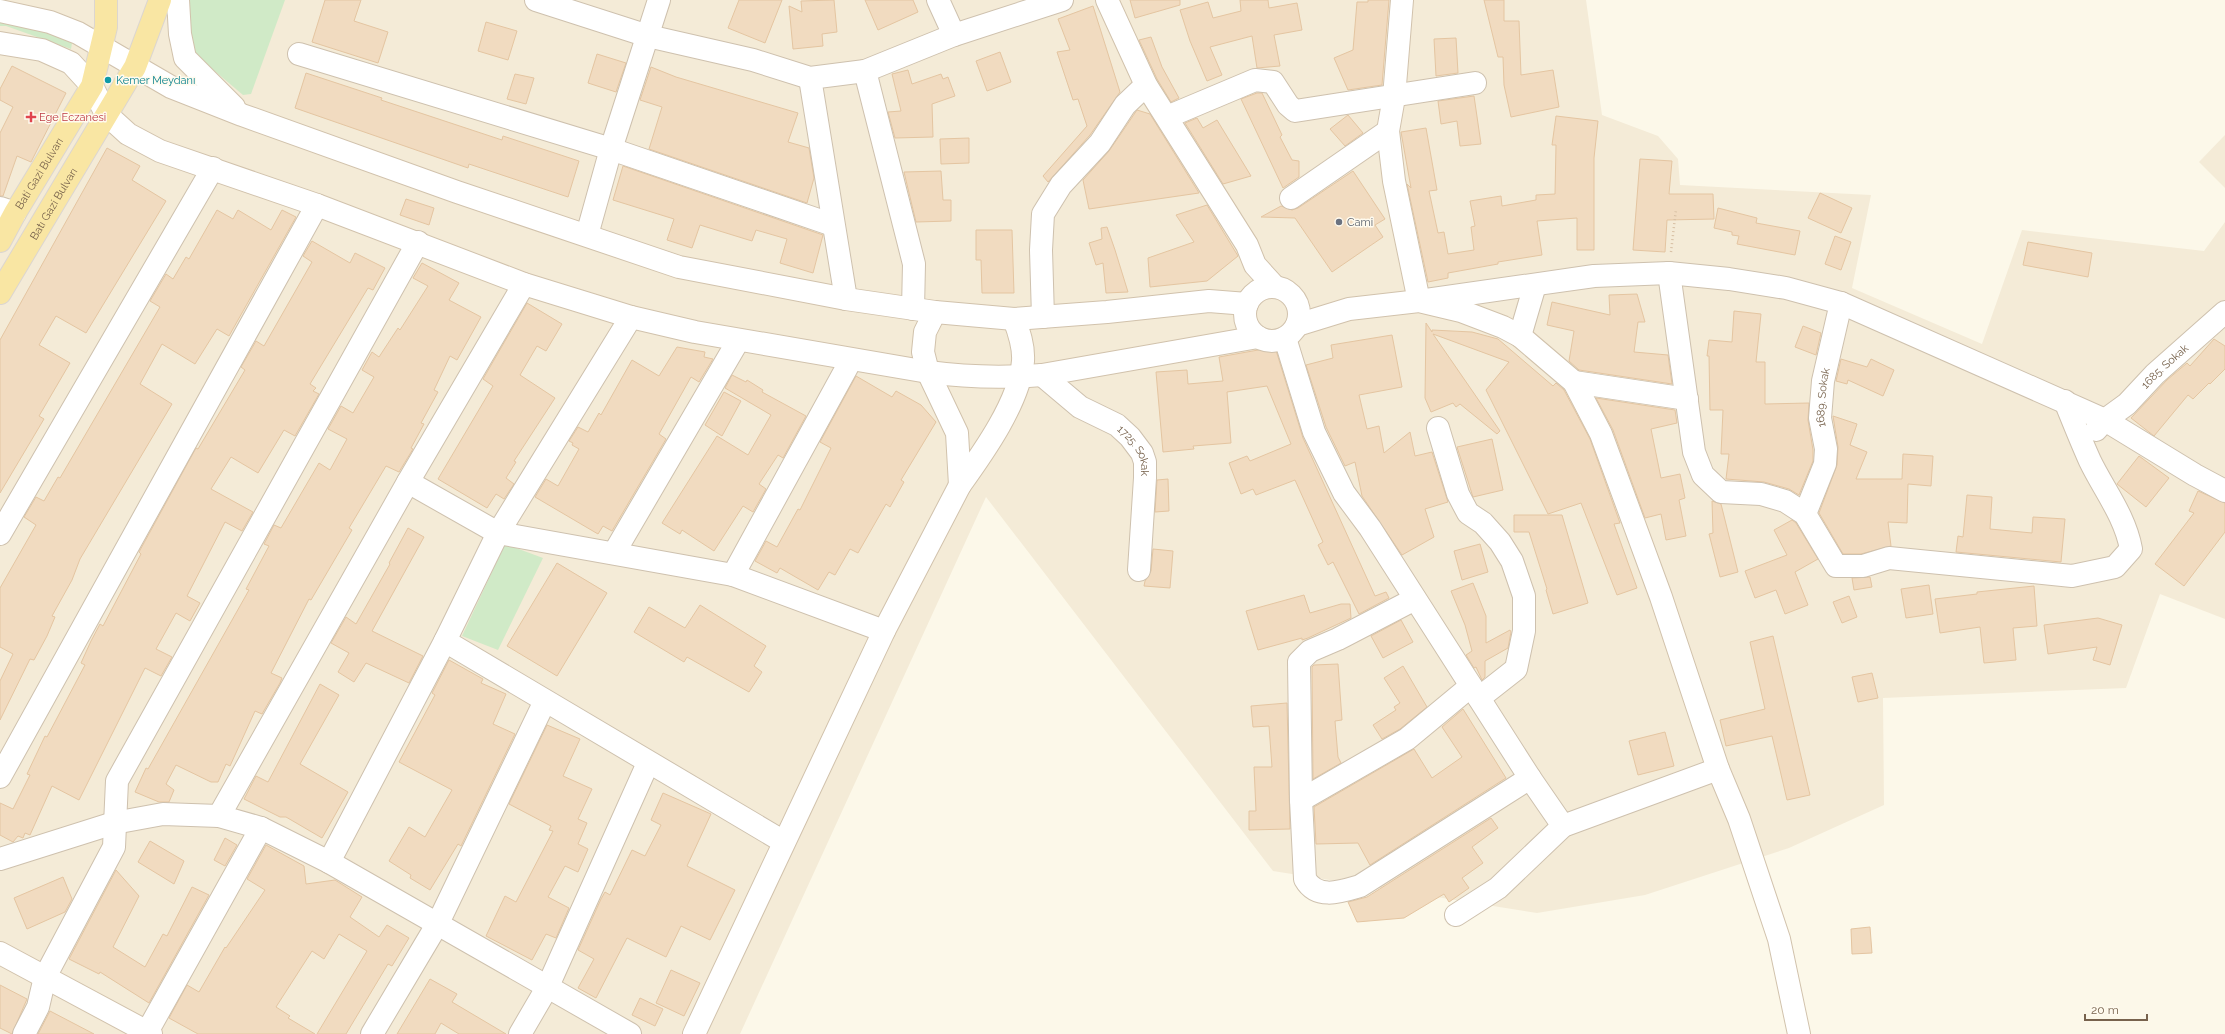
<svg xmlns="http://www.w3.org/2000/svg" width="2225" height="1034" font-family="Raleway,sans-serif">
	<rect width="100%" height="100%" fill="#fcf8e9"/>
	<g fill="#f4ebd7">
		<path d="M0,0H1586L1602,115L1658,136L1678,159L1680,185L1871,195L1852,288L1982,344L2022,230L2204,251L2225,222V619L2160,594L2126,688L1883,698L1884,805L1789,848L1645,895L1537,913L1273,871L986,497L740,1034H0Z"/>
		<path d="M2225,135V188L2199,162Z"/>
	</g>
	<g fill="#d0eac7">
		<path d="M184,0H285L251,94L243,95L191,51Z"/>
		<path d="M0,19L21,22L72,43L71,49L6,26H0Z"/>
		<path d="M505,544L543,558L498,650L462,636Z"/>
	</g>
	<g fill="#f1dbc0" stroke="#e4c5a1">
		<path d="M325,0H361L354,21L388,32L378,63L312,42Z"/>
		<path d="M739,0H782L765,43L728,28Z"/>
		<path d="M834,0L837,32L822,34L823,46L793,49L789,6L802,12L801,1Z"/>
		<path d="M865,0H913L918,12L878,30Z"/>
		<path d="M1130,0H1180V5L1135,18Z"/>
		<path d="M1240,0H1268L1269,8L1297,3L1302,30L1274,35L1280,66L1257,68L1252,36L1210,47L1222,75L1207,81L1190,41L1180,10L1208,2L1213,18L1241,11Z"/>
		<path d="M1368,0H1389L1382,85L1348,90L1334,58L1353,50L1357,2H1368Z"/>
		<path d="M1484,0H1504V21H1519L1521,75L1553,70L1559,107L1511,117L1504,85L1503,57H1498Z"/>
		<path d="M1093,6L1120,92L1090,135L1048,182L1043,176L1087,126L1078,99L1073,100L1057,52L1070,50L1058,19Z"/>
		<path d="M486,22L517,31L508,60L478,51Z"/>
		<path d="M1151,37L1162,67L1179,98L1171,102L1157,79L1139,40Z"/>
		<path d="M1456,38L1458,73L1436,76L1434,39Z"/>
		<path d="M1000,52L1011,82L987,91L976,61Z"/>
		<path d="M597,54L626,63L616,92L588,83Z"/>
		<path d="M12,66L66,93L31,162L17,156L3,196H0V133L13,107L0,100V89Z"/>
		<path d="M651,67L676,77L798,113L788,142L809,148L814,178L807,203L649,149L662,107L640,100Z"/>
		<path d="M908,70L912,84L941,74L943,79L948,77L955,96L932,104L933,137L895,138L888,112L901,111L892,74Z"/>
		<path d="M306,73L382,98L381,100L502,140L503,136L579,161L568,197L469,164L468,168L295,108Z"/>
		<path d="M515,74L534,78L526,104L507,99Z"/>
		<path d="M1257,93H1262L1282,135L1280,137L1292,160L1299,161V177L1283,188L1241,99Z"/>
		<path d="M1474,96L1481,144L1460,146L1457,121L1441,124L1438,101Z"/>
		<path d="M1137,110L1150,114L1199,193L1089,209L1083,180L1109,151Z"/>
		<path d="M1348,115L1363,133L1345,146L1330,129Z"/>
		<path d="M1556,116L1598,121L1594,158V250H1577V218L1537,221L1542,255L1498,262V264L1448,273V278L1428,282L1407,184L1411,188L1401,132L1426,128L1437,190L1429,191L1438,233L1444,232L1448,254L1474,250L1471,227L1475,226L1470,201L1501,196L1502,206L1536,200V195L1555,194L1556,145H1552Z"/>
		<path d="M1197,118L1203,128L1217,120L1251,176L1223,184L1185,123Z"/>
		<path d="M969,138V163L941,164L940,139Z"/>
		<path d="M107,148L140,166L132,180L166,201L86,333L56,316L39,345L70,363L39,416L44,419L0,493V340Z"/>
		<path d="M1640,159L1672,161L1669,194H1713L1714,219L1667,220L1665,252L1633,250Z"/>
		<path d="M623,166L823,235L813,273L780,263L787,239L756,230L752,241L700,225L692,248L667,240L674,219L613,200Z"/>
		<path d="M941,171L943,200H951V221L916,222L904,172Z"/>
		<path d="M1353,171L1385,219L1375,225L1383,237L1332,272L1295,218L1261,217L1281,206L1292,210L1298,208Z"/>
		<path d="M1820,193L1852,208L1841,233L1808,218Z"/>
		<path d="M406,199L434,208L429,225L400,215Z"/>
		<path d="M1207,205L1238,256L1207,281L1150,287L1148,258L1194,242L1176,215Z"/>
		<path d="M1718,208L1757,218L1756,223L1800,231L1795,255L1737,244L1739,236L1732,235V232L1714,228Z"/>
		<path d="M217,210L233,219L238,210L271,230L282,210L296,217L229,336L217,329L195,364L162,344L140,384L172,404L80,559L72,580L52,616L55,617L47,636L34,660L30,659L0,720V681L13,654L0,647V588L36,525L24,517L36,497L44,501L58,477L60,478L160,307L150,301L166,274L173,279L186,257L189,259Z"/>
		<path d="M1107,227L1115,250L1128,292L1106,293L1103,263L1096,265L1089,243L1102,239L1101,228Z"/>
		<path d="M976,230H1012L1014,293H982L981,260H976Z"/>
		<path d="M1835,236L1851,242L1841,270L1825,264Z"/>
		<path d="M312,241L350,263L355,253L385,268L373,290L368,288L310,384L316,388L313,391L319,394L295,436L284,430L258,473L231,457L211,489L253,512L242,531L225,522L187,596L200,603L190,621L176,613L156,649L172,657L161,676L145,668L79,800L52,786L30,835L25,833L23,838L18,836L13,842L0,835V803L13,809L30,775L27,774L45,736L47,737L85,665L81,663L91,641L100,624L103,626L141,554L139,552L196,448L198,449L245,370L241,367L256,341L264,346L312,262L303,256Z"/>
		<path d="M2028,242L2092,253L2088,277L2023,265Z"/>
		<path d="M422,263L459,283L449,300L481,317L457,360L450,356L434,390L438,392L421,423L424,424L411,448L413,449L399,472L386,466L349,528L352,530L311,600L309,599L271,673L282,678L280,683L262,714L255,711L230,766L226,764L218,782H211L176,765L166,784L174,790L169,802H159L135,792L146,768L148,769L249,590L246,589L269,546L264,544L274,525L281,528L319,463L330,470L347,439L328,429L341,406L353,413L374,377L362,370L372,352L379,357L398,328L400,330L428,286L413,278Z"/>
		<path d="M1637,294L1645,322H1638L1634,352L1668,355L1672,384L1579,370L1569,361L1574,331L1547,325L1552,302L1610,315L1609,295Z"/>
		<path d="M527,303L562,324L546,351L537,346L520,375L555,398L514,461L516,462L506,478L514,484L504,499L496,494L487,508L438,479L493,386L483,379Z"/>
		<path d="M1734,311L1761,314L1756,362H1765V404L1809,403L1808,420L1813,450V461L1799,495L1789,489L1764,482L1726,479L1729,454H1721L1723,410H1710L1709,356H1707L1709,340L1732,342Z"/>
		<path d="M1426,323L1432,332V330L1472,332L1498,339L1553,386L1556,383L1564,390L1590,439L1620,523L1614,524L1637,588L1617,595L1581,503L1548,514L1486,390L1509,362L1433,334L1500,431L1497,434L1460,404L1456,407L1453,403L1431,412L1425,398Z"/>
		<path d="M1803,326L1821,333L1816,355L1795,347Z"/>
		<path d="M1392,335L1402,387L1359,395L1367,429L1379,426L1384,453L1410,432L1415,456L1432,452L1448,502L1425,509L1434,537L1402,555L1362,496L1355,462L1345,466L1326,427L1306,365L1333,358L1331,345Z"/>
		<path d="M2214,339L2225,346V369L2210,384L2209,383L2193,399L2188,395L2154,436L2131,418L2167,380L2187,363L2190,366Z"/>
		<path d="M677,347L705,352L704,357L713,359L699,382L691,377L659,434L666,439L612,531L603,526L598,534L535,497L546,479L558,486L579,449L572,445L573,443L569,441L578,427L588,432L599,413L601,415L632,360L659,376Z"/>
		<path d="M1275,347L1303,438L1375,596L1386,592L1389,598L1359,614L1333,562L1328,565L1318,545L1323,542L1295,480L1256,495L1253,489L1241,494L1229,463L1247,456L1250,461L1291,444L1267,386L1227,392L1231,443L1193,446L1194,449L1163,452L1156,372L1187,370L1188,384L1223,381L1219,357Z"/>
		<path d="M1841,359L1867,367L1871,359L1894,370L1883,396L1848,380L1847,384L1836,381Z"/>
		<path d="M732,375L746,382L747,380L763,390L762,392L806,416L783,458L778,455L759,484L766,489L753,512L743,506L714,551L682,530L680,534L662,523L717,436L748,455L771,415L725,388Z"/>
		<path d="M856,376L892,397L896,391L921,405L936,422L901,480L904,482L890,507L886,504L858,553L850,549L835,575L829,572L818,590L780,568L777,573L755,561L766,541L777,547L798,509L800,510L831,448L820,442Z"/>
		<path d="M724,392L741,401L722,436L705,425Z"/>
		<path d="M1596,398L1675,410L1677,423L1651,429L1661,478L1680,474L1685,498L1679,500L1686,536L1666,540L1661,514L1645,518L1613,430Z"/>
		<path d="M1833,416L1857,424L1850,445L1867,452L1856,479H1902L1903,454L1933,456L1931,486L1908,484L1907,523L1888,522L1891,546L1861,554H1843L1819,513L1837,465L1838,447Z"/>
		<path d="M1492,439L1503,490L1473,497L1457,447Z"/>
		<path d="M2139,456L2169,478L2146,507L2117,484Z"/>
		<path d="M1168,479L1169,511L1155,512L1157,480Z"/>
		<path d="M2198,491L2225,503V532L2184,586L2155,564L2194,513L2189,511Z"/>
		<path d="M1967,495L1992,497L1990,529L2032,533L2033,517L2065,519L2061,562L1956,552L1958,536L1963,537Z"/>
		<path d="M1712,501L1721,504L1738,572L1720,577L1709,534L1713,533Z"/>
		<path d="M1514,515H1562L1588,603L1553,614L1546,590L1547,589L1529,532H1514Z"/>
		<path d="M1792,520L1796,523L1818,559L1795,572L1808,605L1785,614L1776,590L1755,598L1745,571L1787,555L1774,530Z"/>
		<path d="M408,528L424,537L372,631L423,656L409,683L366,663L354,682L338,672L349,653L331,643L346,617L356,624L390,564L389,563Z"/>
		<path d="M1480,544L1488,572L1462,580L1454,551Z"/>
		<path d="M1153,549L1173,551L1170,588L1144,586L1145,581L1151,571Z"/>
		<path d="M557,563L607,593L557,676L507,646Z"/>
		<path d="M1870,577L1872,587L1854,590L1852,578Z"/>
		<path d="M1473,583L1486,616V643L1510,630L1511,632L1508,648L1485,661V677L1482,680L1476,667L1474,668L1466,655L1472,651L1465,625L1451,591Z"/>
		<path d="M1929,585L1933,614L1906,618L1901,589Z"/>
		<path d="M2034,586L2037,626L2013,628L2016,660L1984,663L1980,627L1940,633L1935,599L1977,594V592Z"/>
		<path d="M1304,595L1310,613L1341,604H1350L1351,618L1308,638L1302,640V638L1258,650L1246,611Z"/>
		<path d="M1849,596L1857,617L1842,623L1833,602Z"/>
		<path d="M700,605L766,646L754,666L762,672L749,692L687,657L684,662L634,632L649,607L685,628Z"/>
		<path d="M2098,618L2122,625L2110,665L2093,660L2097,647L2048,654L2044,625Z"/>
		<path d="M1401,620L1413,642L1383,658L1371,636Z"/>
		<path d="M1773,636L1810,795L1787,800L1772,736L1726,746L1720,720L1765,709L1750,642Z"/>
		<path d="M449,660L483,679L481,683L506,694L493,724L515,734L461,846L458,844L430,890L410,878L411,875L389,861L409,827L425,837L452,790L399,762L435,695L432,693Z"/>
		<path d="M1338,664L1342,720L1335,721L1338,757L1341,763L1313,779L1312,667L1314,665Z"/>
		<path d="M1403,666L1427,707L1400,729L1382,739L1373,725L1396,710L1394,707L1400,703L1384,678Z"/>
		<path d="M1872,673L1878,698L1858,702L1852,677Z"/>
		<path d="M320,684L339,695L300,764L348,792L322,838L286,817H280L244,799L256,776L268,782Z"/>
		<path d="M1287,703L1290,829L1249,830V811H1256L1254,767H1272L1269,726L1253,727L1251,706Z"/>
		<path d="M1463,709L1506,778L1370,865L1358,843L1316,844L1314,807L1414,749L1432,778L1462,757L1442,727Z"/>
		<path d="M547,725L580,739L563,776L592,789L578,819L587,823L578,844L588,849L578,872L565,866L548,897L569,908L556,938L546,934L532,960L486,936L505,896L516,902L553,831L549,830L551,826L509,804Z"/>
		<path d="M1665,732L1674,766L1638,775L1629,741Z"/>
		<path d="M663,793L711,814L687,866L735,890L710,940L681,926L666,957L627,938L596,998L578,988L594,959L578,950L601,899L605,892L610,895L632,850L645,856L661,825L651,820Z"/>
		<path d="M1491,818L1498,828L1472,847L1483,863L1462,878L1469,888L1449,902L1444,894L1404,918L1357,922L1348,902L1367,897Z"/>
		<path d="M225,838L237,845L225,866L214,860Z"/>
		<path d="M150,841L184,861L174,884L138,862Z"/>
		<path d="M266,845L304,866L306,884L335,880L362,897L350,917L379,937L387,925L409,938L392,966L388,964L346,1034H317L367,951L339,934L324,959L312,951L276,1007L290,1016L288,1018L315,1034H198L169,1018L187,985L199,992L225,947L226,948L265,890L247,879Z"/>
		<path d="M116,870L139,896L113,947L145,967L163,934L167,936L192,887L209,895L149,1003L100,972L99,974L69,959Z"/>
		<path d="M63,877L72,899L65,912L27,929L14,898Z"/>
		<path d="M1870,927L1872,953L1852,954L1851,929Z"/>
		<path d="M671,970L700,983L684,1016L656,1003Z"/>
		<path d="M430,979L457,994L452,1002L506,1034H459L441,1023L435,1034H397Z"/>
		<path d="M0,985L27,999L12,1034L0,1028Z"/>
		<path d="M640,998L663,1009L655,1026L632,1015Z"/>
		<path d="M50,1011L94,1034H38Z"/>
	</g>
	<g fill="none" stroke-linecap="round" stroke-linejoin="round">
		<g stroke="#cec1ae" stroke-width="24">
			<g id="street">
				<path d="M536,0L648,36L753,60L810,78L865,71L954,35L1062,0"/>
				<path d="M938,0L954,35"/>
				<path d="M299,54L611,149L833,225"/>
				<path d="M865,71L914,264L913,309"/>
				<path d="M810,78L846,299"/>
				<path d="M1167,117L1255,80L1273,82L1288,105L1295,111L1475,83"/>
				<path d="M1291,198L1388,131"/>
				<path d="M0,208L15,213"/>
				<path d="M587,235L611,149L659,0"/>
				<path d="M1669,273L1694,452L1703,475L1721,492L1761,494L1785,501L1805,514L1836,566H1863L1889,558L2072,576L2115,567L2131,549C2125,516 2104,490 2090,461C2081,441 2073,421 2065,401"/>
				<path d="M1419,301L1594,276L1669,273L1729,279L1786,288L1841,303L2105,420L2195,475L2225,491"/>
				<path d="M1043,317L1041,250L1043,214L1061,185L1100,143L1125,105L1146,85"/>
				<path d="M1520,336L1535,285"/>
				<path d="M1285,338L1314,432L1344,493L1370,528L1530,778L1563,826"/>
				<path id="s1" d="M1042,375L1080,407L1117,425L1130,437L1142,453L1145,462V478L1139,570"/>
				<path d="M1574,382L1687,399"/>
				<path d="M1438,428L1458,494L1468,513L1483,523L1500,542L1512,561L1524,596V631L1516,669L1479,698"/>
				<path id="s2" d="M2096,430L2105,420L2127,404L2155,374L2225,312"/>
				<path d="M408,482L498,533L733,575L884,631"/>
				<path id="s3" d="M1805,514L1825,464L1826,449L1820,418L1823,381L1841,303"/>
				<path d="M0,534L213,168"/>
				<path d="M614,553L738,341"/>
				<path d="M733,575L851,360"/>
				<path d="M1415,599L1338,639L1310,651L1299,662L1301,800L1305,879C1317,900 1340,892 1360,886L1530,778"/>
				<path d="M445,641L784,842"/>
				<path d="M0,777L317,205"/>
				<path d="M1301,800L1407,739L1471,686"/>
				<path d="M219,816L408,482L524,284"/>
				<path d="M0,859L114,823L163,814L219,816L261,828L329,862L630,1034"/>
				<path d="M329,862L445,641L498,533L631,317"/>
				<path d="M1456,915L1498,888L1563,826L1718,769"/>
				<path d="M24,1034L38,1007L45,977L114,847L117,781L418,242"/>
				<path d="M146,1034L261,828"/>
				<path d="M372,1034L438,923L545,701"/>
				<path d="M520,1034L548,986L648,763"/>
			</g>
		</g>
		<g stroke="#d1c2ac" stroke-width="24">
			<g id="secondary">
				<path d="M178,0L180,34L185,58L234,107"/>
				<path d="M1107,0L1146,85L1247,245L1255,265L1275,287"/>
				<path d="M1402,0L1394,97L1388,131L1394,181L1419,301"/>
				<path d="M0,11L50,22L78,33L171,87L242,115L457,192L679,267L846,299L935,312L1014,319L1107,312L1209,301L1247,304"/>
				<path d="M0,43L42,50L71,63L92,86L106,114L128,134L160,151L317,205L524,284L631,317L695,332L928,372C965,377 1004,378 1042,375L1258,337"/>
				<circle cx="1272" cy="314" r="27"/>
				<path d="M935,312L925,332L923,352L928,372L957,433L960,485C983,453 1020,401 1023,361C1024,346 1019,332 1014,319"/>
				<path d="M1297,325L1349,309L1419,301L1461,311L1503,327L1520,336L1574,382L1601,434L1661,597L1718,769L1739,819L1779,939L1799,1034"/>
				<path d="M0,953L151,1034"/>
				<path d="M694,1034L884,631L960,485"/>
			</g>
		</g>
		<g stroke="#dcd6d0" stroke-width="24">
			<g id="primary">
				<path id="s4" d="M0,241L15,213L92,86L106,27V0"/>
				<path id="s5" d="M0,293L135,67L160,0"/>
			</g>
		</g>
		<path stroke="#d7bfa3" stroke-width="2.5" stroke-dasharray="1 3" stroke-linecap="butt" d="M1671,252L1676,209"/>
		<use href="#street" stroke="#fff" stroke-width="22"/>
		<use href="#secondary" stroke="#fff" stroke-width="22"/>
		<use href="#primary" stroke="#f9e6a3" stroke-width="22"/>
	</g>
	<circle fill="#0f9aa8" stroke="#fffbef" stroke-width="1.5" cx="108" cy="80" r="4"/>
	<path fill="#e0444e" stroke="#fffbef" stroke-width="1.5" d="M29 111h4v4h4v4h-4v4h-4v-4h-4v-4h4z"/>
	<circle fill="#6b7280" stroke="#fffbef" stroke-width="1.5" cx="1339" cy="222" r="4"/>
	<g text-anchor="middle" stroke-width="3" stroke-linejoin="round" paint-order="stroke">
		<g font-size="11" fill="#0d838f" stroke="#fffbef" text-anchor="start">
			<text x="116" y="84">Kemer Meydanı</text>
		</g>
		<g font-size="11" fill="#be3a42" stroke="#fffbef" text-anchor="start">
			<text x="39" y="121">Ege Eczanesi</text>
		</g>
		<g font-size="11" fill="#77624c" stroke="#fffbef">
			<text dy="4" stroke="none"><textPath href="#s4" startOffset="78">Bati Gazi Bulvarı</textPath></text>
			<text dy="4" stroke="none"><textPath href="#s5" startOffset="104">Batı Gazi Bulvarı</textPath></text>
			<text dy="4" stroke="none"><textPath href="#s2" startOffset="94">1685. Sokak</textPath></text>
			<text dy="4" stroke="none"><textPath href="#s3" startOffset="121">1689. Sokak</textPath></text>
			<text dy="4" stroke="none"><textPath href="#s1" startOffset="123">1725. Sokak</textPath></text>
		</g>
		<g font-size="11" fill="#5b616d" stroke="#fffbef" text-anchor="start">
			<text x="1347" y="226">Cami</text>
		</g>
	</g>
	<path d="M2085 1014v6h62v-6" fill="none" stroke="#77624c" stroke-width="2"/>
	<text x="2091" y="1014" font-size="12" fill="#77624c" stroke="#fffbef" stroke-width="3" paint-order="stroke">20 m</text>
</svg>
